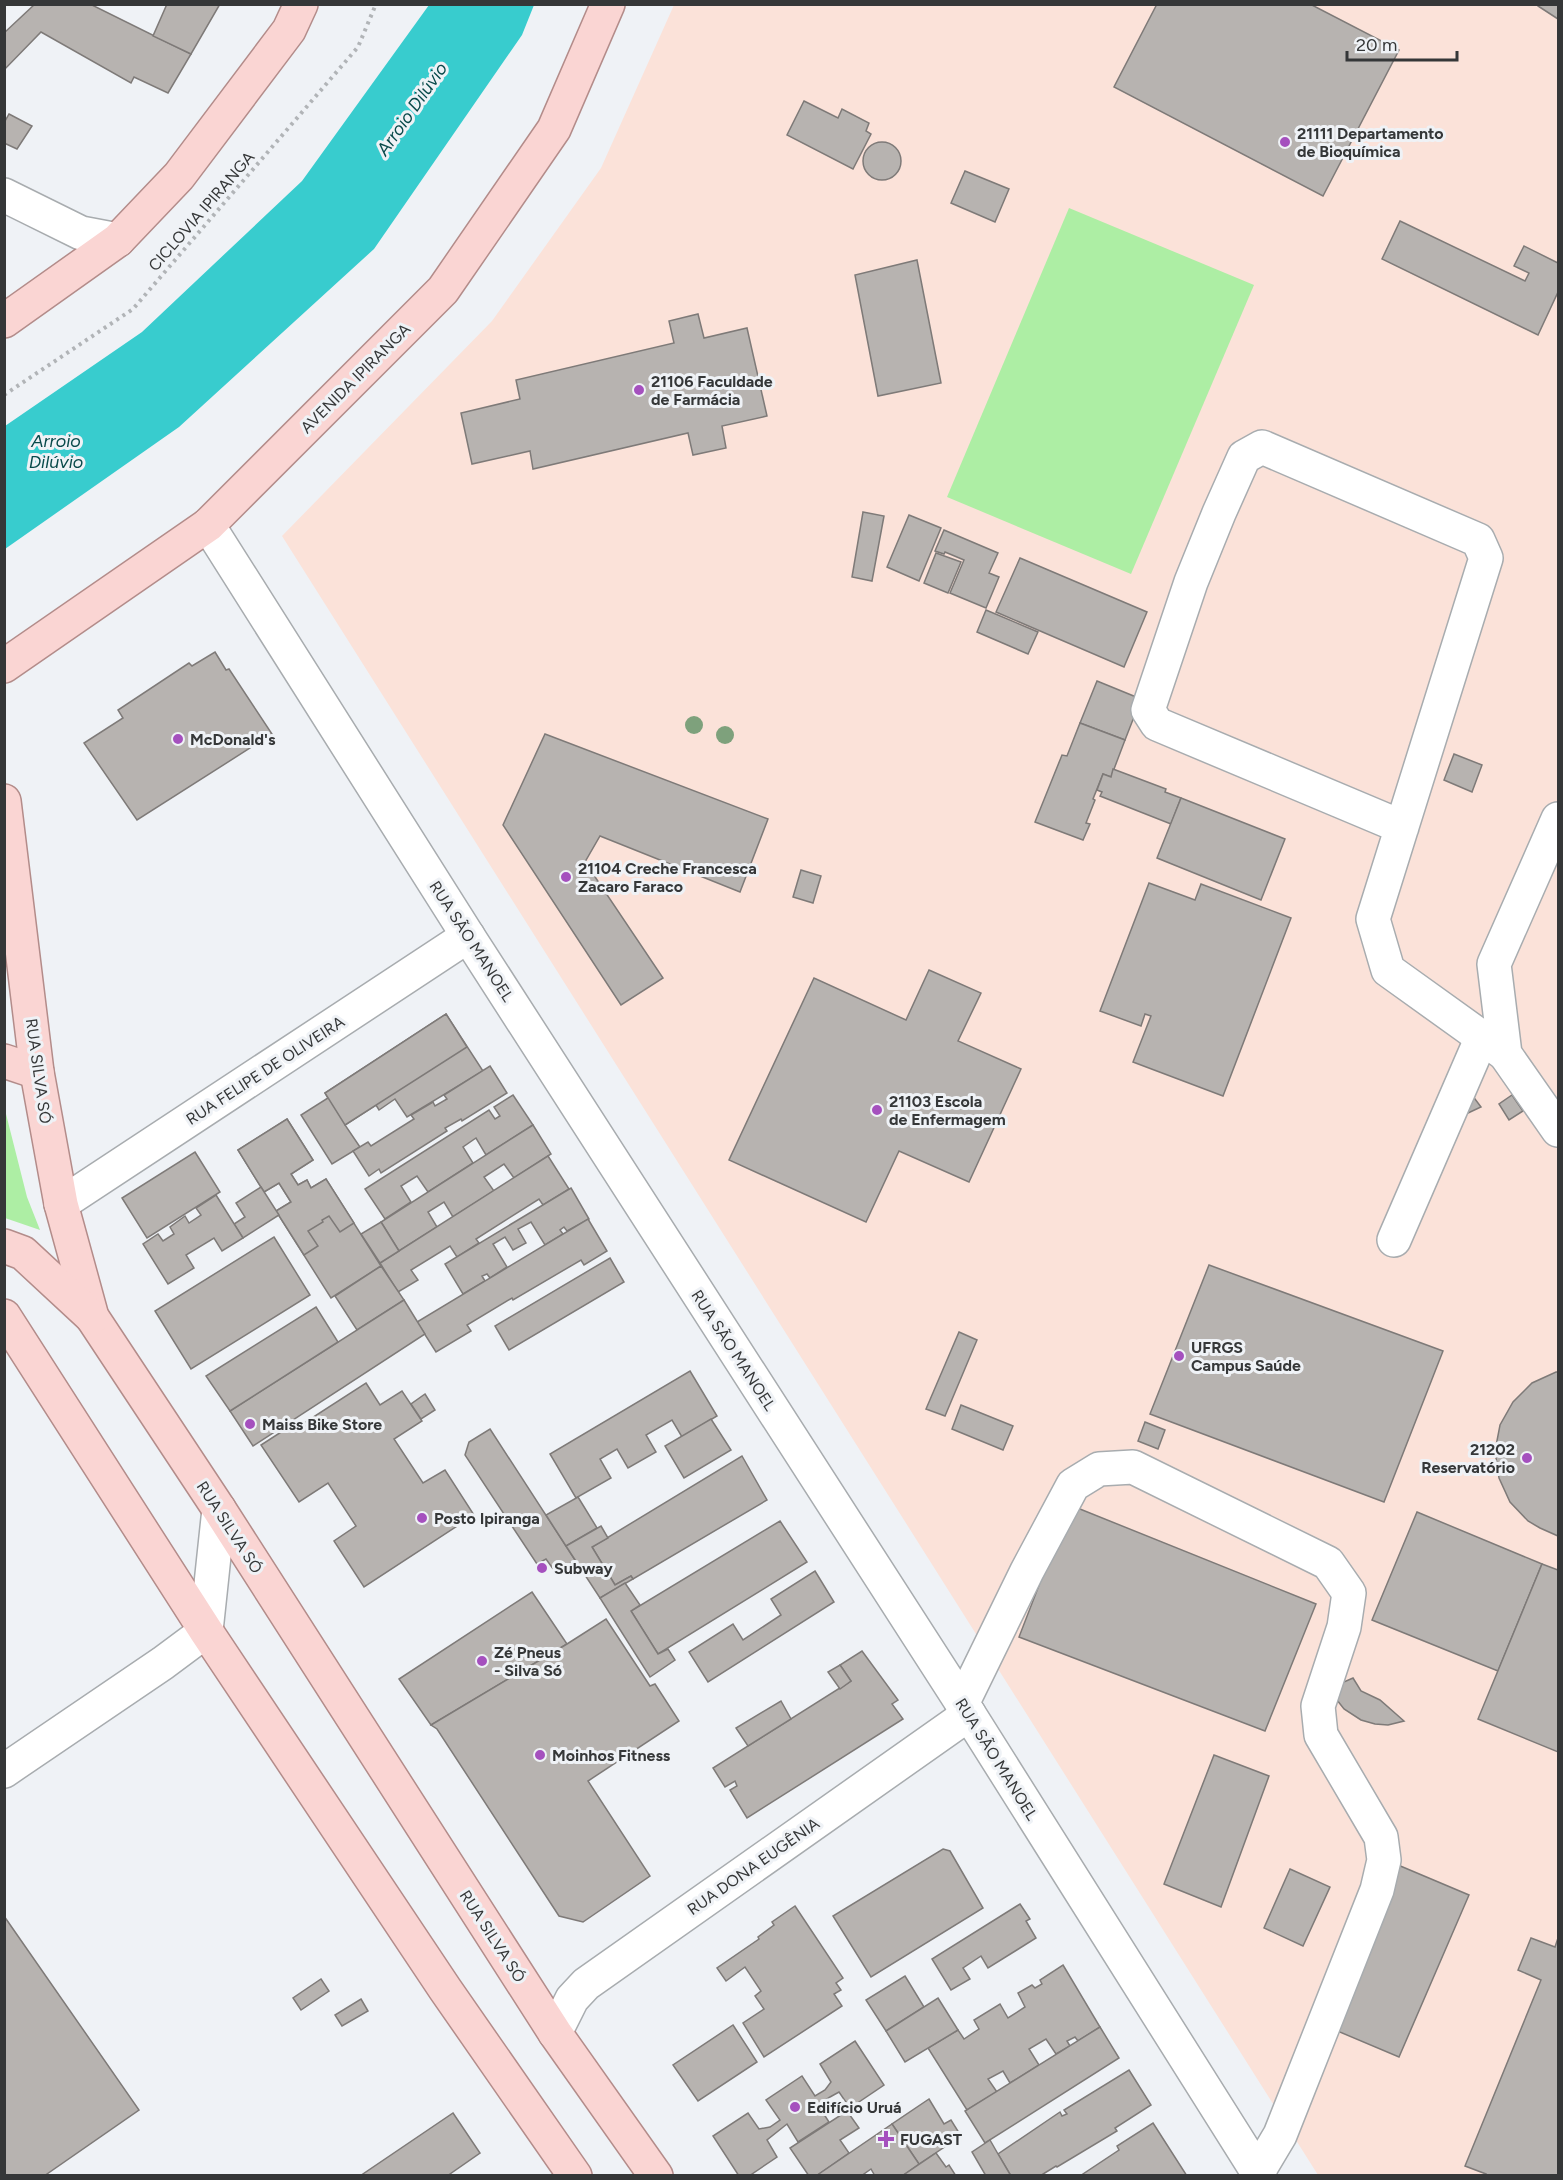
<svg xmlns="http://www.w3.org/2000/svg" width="1563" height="2180" font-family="Figtree,sans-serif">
	<rect width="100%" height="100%" fill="#eff2f6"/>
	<path fill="#fbe2d9" d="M674,5H1558V2175H1318L282,536L492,321L601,168Z"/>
	<g fill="#adeea4">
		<path d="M1069,208L1254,285L1131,574L947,497Z"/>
		<path d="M5,1110L27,1197L40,1230L5,1218Z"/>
	</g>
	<path fill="#38ccce" d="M429,5H534L522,35L374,249L179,427L5,549V426L142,332L302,181Z"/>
	<g fill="#b7b3b0" stroke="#7e7a78" stroke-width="1.5">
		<path d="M35,4H90L191,54L168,93L134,77L131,83L41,32L4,70V33Z"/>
		<path d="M167,4H220L191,54L153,36Z"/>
		<path d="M1157,4H1310L1399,50L1323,196L1114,87Z"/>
		<path d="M1538,4H1558V19L1538,6Z"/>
		<path d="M804,101L838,118L842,109L869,123L866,131L871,134L853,169L787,135Z"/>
		<path d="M9,114L32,126L17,149L4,143V123Z"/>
		<circle cx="882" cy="161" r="19"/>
		<path d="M965,171L1009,189L995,222L951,203Z"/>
		<path d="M1400,221L1525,281L1529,273L1514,266L1524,246L1558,263V292L1538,335L1382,259Z"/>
		<path d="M917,260L941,383L878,396L855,275Z"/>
		<path d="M698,314L704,338L747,328L767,416L722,426L726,448L693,455L688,433L533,469L530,451L472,464L461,413L520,399L516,380L674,343L669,321Z"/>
		<path d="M863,512L884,516L872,581L852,577Z"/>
		<path d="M909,515L941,528L919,581L887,567Z"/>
		<path d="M944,530L998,553L989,573L999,577L986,608L950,593L964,560L945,552L944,554L935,551Z"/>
		<path d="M936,553L961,562L948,593L924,583Z"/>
		<path d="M1020,558L1147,612L1124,667L996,612Z"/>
		<path d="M986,610L1038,632L1028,654L977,632Z"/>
		<path d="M215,652L226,670L229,669L272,734L137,820L84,743L123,718L118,710L189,663L192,666Z"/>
		<path d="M1097,681L1141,699L1125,740L1080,723Z"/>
		<path d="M1080,723L1125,740L1111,777L1103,774L1093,799L1095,800L1086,823L1090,824L1083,840L1035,822L1062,755L1067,756Z"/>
		<path d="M545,734L768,819L740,892L600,836L585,862L663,978L621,1005L503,825Z"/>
		<path d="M1454,754L1482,765L1472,792L1444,780Z"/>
		<path d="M1113,769L1166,789L1165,792L1181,798L1171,824L1100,796L1102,792L1097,790L1103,774L1111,777Z"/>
		<path d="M1181,798L1285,839L1261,900L1157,858Z"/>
		<path d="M801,870L821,876L813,903L793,897Z"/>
		<path d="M1149,883L1195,900L1201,884L1291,918L1223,1096L1133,1062L1151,1016L1145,1014L1141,1026L1100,1011Z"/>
		<path d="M929,970L981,993L958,1041L1021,1069L969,1182L899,1151L866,1222L729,1160L814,978L906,1020Z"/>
		<path d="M446,1014L483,1071L407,1117L395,1099L379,1110L376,1105L345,1125L360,1147L332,1164L301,1115L328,1098L325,1093Z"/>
		<path d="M446,1014L467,1047L345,1125L325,1093Z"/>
		<path d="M490,1066L507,1093L462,1121L461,1119L445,1128L447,1131L381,1173L379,1169L369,1176L353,1151L368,1142L371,1146L414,1119L411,1115L433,1102L435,1106L447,1099L444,1095Z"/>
		<path d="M1466,1087L1481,1107L1468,1113L1459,1103Z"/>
		<path d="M513,1095L533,1125L486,1155L476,1138L463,1147L473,1163L428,1192L417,1176L401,1186L411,1202L385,1219L365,1189L489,1110L495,1119L500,1116L494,1107Z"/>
		<path d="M1512,1095L1523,1111L1509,1120L1499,1104Z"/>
		<path d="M287,1119L313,1160L291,1174L298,1185L307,1180L311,1188L326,1179L381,1266L331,1298L276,1211L291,1202L279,1183L264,1192L238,1150Z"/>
		<path d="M287,1119L313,1160L291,1174L298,1185L307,1180L311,1188L326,1179L354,1223L340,1232L329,1216L322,1220L323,1222L308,1231L318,1246L304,1255L276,1211L291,1202L279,1183L264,1192L238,1150Z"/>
		<path d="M533,1125L551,1154L514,1178L504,1164L484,1177L494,1191L453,1217L444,1202L428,1212L437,1227L399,1251L381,1222Z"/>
		<path d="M195,1152L220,1192L147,1238L122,1198Z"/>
		<path d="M548,1156L569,1189L543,1205L539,1199L476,1239L479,1243L457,1257L450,1246L411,1270L418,1280L398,1292L380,1263Z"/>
		<path d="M261,1187L279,1215L243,1238L234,1224L245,1217L236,1203Z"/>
		<path d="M571,1188L589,1219L567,1231L564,1227L560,1230L563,1234L545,1245L531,1222L518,1229L526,1243L513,1250L505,1237L493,1244L507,1267L490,1278L487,1274L482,1276L485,1281L463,1294L445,1264Z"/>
		<path d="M216,1195L243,1238L222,1251L214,1238L186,1255L194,1268L168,1284L143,1244L158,1234L163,1241L174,1234L170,1227L185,1216L189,1223L201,1215L196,1208Z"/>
		<path d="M588,1219L607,1251L584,1265L581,1260L513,1300L512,1298L467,1325L471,1331L436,1352L417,1322Z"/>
		<path d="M381,1222L399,1251L380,1263L361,1234Z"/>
		<path d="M274,1237L310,1295L191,1369L155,1311Z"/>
		<path d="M610,1258L624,1282L509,1350L495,1326Z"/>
		<path d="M1209,1265L1443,1351L1384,1502L1150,1414Z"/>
		<path d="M381,1266L404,1300L357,1330L335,1296Z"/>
		<path d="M404,1300L425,1334L253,1446L230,1411Z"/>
		<path d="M316,1307L338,1342L230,1411L206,1376Z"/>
		<path d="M959,1332L977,1340L945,1416L926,1409Z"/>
		<path d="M690,1371L717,1416L682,1437L672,1420L646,1435L656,1452L628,1468L617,1449L600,1459L611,1478L576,1498L550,1454Z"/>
		<path d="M1556,1372H1558V1536L1540,1528L1528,1521L1510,1502L1499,1478L1495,1451L1500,1425L1513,1402L1532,1383Z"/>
		<path d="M366,1383L380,1405L402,1391L422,1421L394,1439L423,1483L445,1470L474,1515L364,1587L334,1541L356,1526L328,1483L299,1502L261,1445L295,1423L298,1427Z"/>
		<path d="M425,1394L435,1410L421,1419L411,1404Z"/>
		<path d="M961,1405L1013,1426L1003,1450L952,1429Z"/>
		<path d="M711,1419L731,1450L684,1478L665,1446Z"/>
		<path d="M1145,1422L1165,1430L1158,1449L1138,1441Z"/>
		<path d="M490,1429L575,1560L556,1573L546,1559L537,1564L465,1455L469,1442Z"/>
		<path d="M742,1456L767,1500L633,1579L631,1576L615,1585L592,1547Z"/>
		<path d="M578,1497L597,1528L566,1546L546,1515Z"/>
		<path d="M1070,1505L1316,1604L1265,1731L1019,1637Z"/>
		<path d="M1417,1512L1542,1564L1498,1671L1372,1620Z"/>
		<path d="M780,1521L807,1562L658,1654L631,1611Z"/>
		<path d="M601,1526L608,1538L592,1547L615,1585L631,1576L633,1579L600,1598L566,1546Z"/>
		<path d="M1542,1564L1558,1570V1752L1478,1719Z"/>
		<path d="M815,1571L834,1602L708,1682L689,1652L733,1624L743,1640L781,1615L771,1599Z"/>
		<path d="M625,1583L640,1605L631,1611L658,1654L668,1649L675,1660L650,1677L600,1598Z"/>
		<path d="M532,1592L567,1644L431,1725L399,1679Z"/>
		<path d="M606,1619L650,1686L655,1684L679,1721L588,1781L650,1876L583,1922L559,1916L437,1729L431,1725L567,1644Z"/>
		<path d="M862,1651L898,1700L892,1704L903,1719L747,1818L730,1790L737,1786L735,1781L725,1787L713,1768L851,1681L840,1665Z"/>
		<path d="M840,1665L851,1681L840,1689L828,1672Z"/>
		<path d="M1353,1678L1361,1691L1380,1700L1404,1721L1388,1725L1375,1724L1361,1720L1344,1709L1337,1700L1330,1688Z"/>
		<path d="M781,1701L791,1719L748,1746L736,1728Z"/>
		<path d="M1214,1755L1269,1776L1221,1907L1164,1884Z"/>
		<path d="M943,1849L950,1851L983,1908L871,1977L833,1916Z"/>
		<path d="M1398,1865L1469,1895L1399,2057L1328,2027Z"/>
		<path d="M1290,1869L1330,1887L1303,1946L1264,1928Z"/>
		<path d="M1020,1904L1030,1919L1026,1921L1036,1938L988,1968L981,1956L963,1968L970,1979L951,1990L932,1959Z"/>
		<path d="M795,1906L843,1978L836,1983L841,1990L834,1994L842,2006L764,2057L743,2023L764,2009L755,1996L761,1991L745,1967L726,1981L717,1968L759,1939L758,1937L774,1925L772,1922Z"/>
		<path d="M4,1916L139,2110L44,2176H4Z"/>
		<path d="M1531,1938L1555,1947L1558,1938V2176H1485L1486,2174L1465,2166L1541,1980L1518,1970Z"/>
		<path d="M1063,1965L1100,2027L1078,2041L1075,2037L1067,2041L1070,2046L1056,2054L1046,2039L1029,2049L1039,2065L1010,2083L1003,2071L988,2079L997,2092L967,2110L928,2048L958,2030L964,2039L979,2029L974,2020L1000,2004L1008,2018L1025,2007L1018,1993L1032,1985L1035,1988L1042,1984L1040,1980Z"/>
		<path d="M905,1976L924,2007L886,2031L866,2000Z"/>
		<path d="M321,1979L329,1991L301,2010L293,1998Z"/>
		<path d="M938,1998L958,2030L905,2062L886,2031Z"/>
		<path d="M361,1999L368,2011L342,2026L335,2015Z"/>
		<path d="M733,2025L757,2062L698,2101L673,2065Z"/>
		<path d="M1100,2027L1119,2058L985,2143L965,2111Z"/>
		<path d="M855,2041L884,2085L850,2108L839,2092L830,2097L818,2105L829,2122L798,2142L787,2124L767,2140L777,2157L749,2176H739L713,2136L748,2113L759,2129L770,2127L780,2120L766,2100L802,2076L815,2096L825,2090L831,2082L820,2064Z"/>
		<path d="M1129,2070L1151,2105L1115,2128L1117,2131L1057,2167L1056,2166L1040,2176H1011L998,2154L1060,2112L1062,2116L1067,2114L1064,2110Z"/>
		<path d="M929,2099L944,2124L951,2120L961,2136L919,2164L892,2124Z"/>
		<path d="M847,2111L859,2128L840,2140L849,2153L816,2176H809L790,2148Z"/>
		<path d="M453,2113L480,2153L447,2176H360Z"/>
		<path d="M1153,2123L1187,2176H1080L1119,2150L1117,2146Z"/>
		<path d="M892,2124L919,2164L902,2176H875L871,2169L861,2176H816Z"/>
		<path d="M990,2140L998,2154L1011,2176H986L972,2152Z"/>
		<path d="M936,2153L946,2167L949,2165L956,2176H902Z"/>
	</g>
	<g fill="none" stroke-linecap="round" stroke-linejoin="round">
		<g stroke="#a8acaf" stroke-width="36">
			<g id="minor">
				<path d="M4,195L81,233L118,240"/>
				<path d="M208,525L468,936L969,1714L1260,2176"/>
				<path d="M1558,819L1494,964L1505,1054L1558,1130"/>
				<path d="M1402,827L1157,724L1148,710L1191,582L1219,513L1244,457L1262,447L1478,540L1486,558L1373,919L1388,970L1505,1054"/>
				<path d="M61,1204L468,936"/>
				<path d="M1394,1240L1482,1037"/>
				<path d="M962,1704L1027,1571L1073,1485L1099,1469L1133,1467L1328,1563L1349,1593L1344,1627L1318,1706L1321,1735L1381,1837L1384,1860L1377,1890L1280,2135L1258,2172"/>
				<path d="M4,1771L163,1663L206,1631L219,1509"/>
				<path d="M555,2033L572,1999L586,1984L969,1714"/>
			</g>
		</g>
		<g stroke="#b38c8a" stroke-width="36">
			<g id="major">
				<path d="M4,321L118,240L179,176L289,30L301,4"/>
				<path d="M4,666L208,525L443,290L554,129L608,4"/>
				<path d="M4,801L37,1072L61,1204L92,1317L219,1509L555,2033L656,2176"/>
				<path d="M4,1061L37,1072"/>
				<path d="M4,1246L23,1253L92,1317"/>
				<path d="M4,1316L206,1631L445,1989L575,2176"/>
			</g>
		</g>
		<path stroke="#b1b4b7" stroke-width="4" stroke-dasharray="3 4.5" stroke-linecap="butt" d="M4,395L133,309L358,47L376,4"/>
		<use href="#minor" stroke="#fff" stroke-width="33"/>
		<use href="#major" stroke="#fad5d3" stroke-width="33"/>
	</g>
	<g fill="#7ea17c">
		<circle cx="694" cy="725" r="9"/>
		<circle cx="725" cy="735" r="9"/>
	</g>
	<g fill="#a550be" stroke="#eff2f6" stroke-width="2">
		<circle cx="1285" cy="142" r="6"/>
		<circle cx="639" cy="390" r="6"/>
		<circle cx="178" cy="739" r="6"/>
		<circle cx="566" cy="877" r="6"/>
		<circle cx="877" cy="1110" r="6"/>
		<circle cx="1179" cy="1356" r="6"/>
		<circle cx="250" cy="1424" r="6"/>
		<circle cx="1527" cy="1458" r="6"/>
		<circle cx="422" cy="1518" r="6"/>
		<circle cx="542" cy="1568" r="6"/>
		<circle cx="482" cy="1661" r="6"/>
		<circle cx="540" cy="1755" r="6"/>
		<circle cx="795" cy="2107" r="6"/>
		<path d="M883 2130h6v6h6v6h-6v6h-6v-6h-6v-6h6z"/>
	</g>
	<g text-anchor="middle" stroke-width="6" stroke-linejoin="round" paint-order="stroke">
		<g font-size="16" font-weight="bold" fill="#353738" stroke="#eff2f6" text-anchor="start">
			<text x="1297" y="139">21111 Departamento<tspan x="1297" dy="18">de Bioquímica</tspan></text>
			<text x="651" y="387">21106 Faculdade<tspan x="651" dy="18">de Farmácia</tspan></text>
			<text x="190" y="745">McDonald's</text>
			<text x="578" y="874">21104 Creche Francesca<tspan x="578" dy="18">Zacaro Faraco</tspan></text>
			<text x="889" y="1107">21103 Escola<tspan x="889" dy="18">de Enfermagem</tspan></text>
			<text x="1191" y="1353">UFRGS<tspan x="1191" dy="18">Campus Saúde</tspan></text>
			<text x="262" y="1430">Maiss Bike Store</text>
			<text x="1515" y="1455" text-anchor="end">21202<tspan x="1515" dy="18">Reservatório</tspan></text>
			<text x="434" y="1524">Posto Ipiranga</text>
			<text x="554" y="1574">Subway</text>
			<text x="494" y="1658">Zé Pneus<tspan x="494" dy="18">- Silva Só</tspan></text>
			<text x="552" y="1761">Moinhos Fitness</text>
			<text x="807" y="2113">Edifício Uruá</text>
			<text x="900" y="2145">FUGAST</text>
		</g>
		<g font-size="16" fill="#353738" stroke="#eff2f6">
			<text transform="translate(201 211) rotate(-49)" y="6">CICLOVIA IPIRANGA</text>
			<text transform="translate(355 378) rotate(-45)" y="6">AVENIDA IPIRANGA</text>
			<text transform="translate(472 941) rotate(57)" y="6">RUA SÃO MANOEL</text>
			<text transform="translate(265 1070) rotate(-33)" y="6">RUA FELIPE DE OLIVEIRA</text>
			<text transform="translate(39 1071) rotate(82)" y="6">RUA SILVA SÓ</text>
			<text transform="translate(734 1350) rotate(57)" y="6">RUA SÃO MANOEL</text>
			<text transform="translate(230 1527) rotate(57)" y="6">RUA SILVA SÓ</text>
			<text transform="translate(997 1759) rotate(58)" y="6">RUA SÃO MANOEL</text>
			<text transform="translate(753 1866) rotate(-35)" y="6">RUA DONA EUGÊNIA</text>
			<text transform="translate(493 1936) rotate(57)" y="6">RUA SILVA SÓ</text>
		</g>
		<g font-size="18" font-style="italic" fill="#094a4b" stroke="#eff2f6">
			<text transform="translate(412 109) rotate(-55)" y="6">Arroio Dilúvio</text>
			<text x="56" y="447">Arroio<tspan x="56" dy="21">Dilúvio</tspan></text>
		</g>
	</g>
	<rect width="1563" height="2180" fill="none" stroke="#353738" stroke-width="12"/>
	<path d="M1347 51v9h110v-9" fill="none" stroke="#353738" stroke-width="3"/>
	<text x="1356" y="51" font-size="18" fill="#353738" stroke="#eff2f6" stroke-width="4.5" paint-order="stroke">20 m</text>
</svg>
